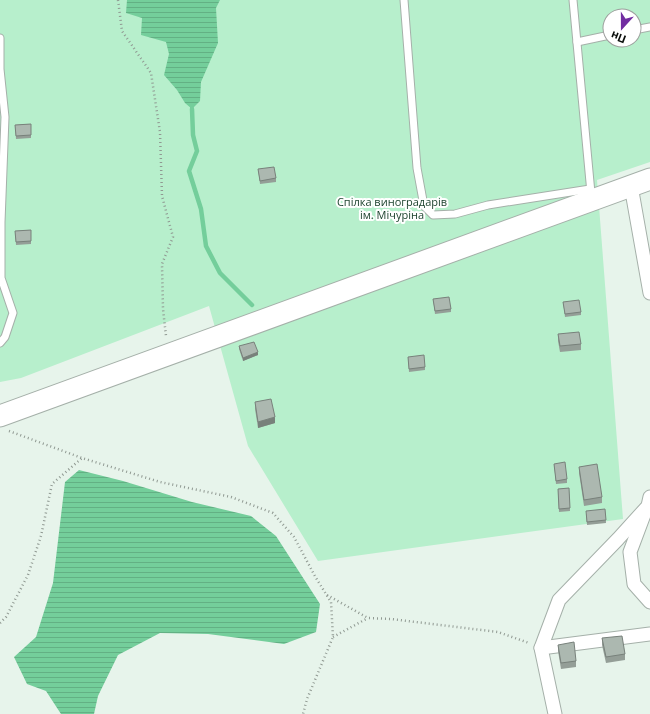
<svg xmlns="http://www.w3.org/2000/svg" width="650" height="714" font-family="'Open Sans',sans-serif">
	<defs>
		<pattern id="water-rules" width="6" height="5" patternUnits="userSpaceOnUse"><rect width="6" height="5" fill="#74ce9b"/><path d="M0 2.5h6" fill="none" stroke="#63b084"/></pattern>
	</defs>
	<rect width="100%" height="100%" fill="#e7f4eb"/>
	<path fill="#b7efcc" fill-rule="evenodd" d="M0,0H650V162L597,180L623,519L318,561L248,446L209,306L21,378L0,382ZM610,16H634V40H610Z"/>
	<g fill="url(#water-rules)">
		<path d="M127,0H220L216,8L218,43L201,82L200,101L192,109L185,103L177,90L164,75L169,54L166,42L141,35L142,18L126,13Z"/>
		<path d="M79,470L123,481L192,502L251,516L276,536L320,604L316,632L284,644L208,634L160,633L118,655L98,696L94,714H61L46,691L27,684L14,657L36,637L53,583L65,482Z"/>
	</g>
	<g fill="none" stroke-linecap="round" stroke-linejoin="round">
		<path stroke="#74ce9b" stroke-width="4.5" d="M192,109L193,135L197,151L189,171L201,209L206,246L220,273L252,305"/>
		<g stroke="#a5b0a9" stroke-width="9">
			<g id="service">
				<path d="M404,0L417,168L424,206L433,215L455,214L488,205L590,189"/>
				<path d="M573,0L591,193"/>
				<path d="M634,30L650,27"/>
				<path d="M0,38V69L5,117L1,222V278L13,313L5,337L0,343"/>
				<path d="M577,42L610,35"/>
			</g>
		</g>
		<g stroke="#a5b0a9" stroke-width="15">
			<g id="minor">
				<path d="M631,186L650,293"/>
				<path d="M645,512L630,552L634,584L650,602"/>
				<path d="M541,648L650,634"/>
				<path d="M555,714L541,648L559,600L618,539L648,506L650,497"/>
			</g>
		</g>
		<g stroke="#a5b0a9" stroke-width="23">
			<path id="primary" d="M0,416L650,179"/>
		</g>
		<g stroke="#909992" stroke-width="2.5" stroke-dasharray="1 3" stroke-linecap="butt">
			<path d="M118,0L122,31L151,73L160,132L162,196L173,237L162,264L163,309L166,336"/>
			<path d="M9,431L82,458L160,482L231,497L273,513L294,537L316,578L331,602L333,637L307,699L303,714"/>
			<path d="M327,595L368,618L391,619L498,632L529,643"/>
			<path d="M0,623L6,617L28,575L41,536L52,484L82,458"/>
			<path d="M333,637L368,618"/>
		</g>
		<use href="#service" stroke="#fff" stroke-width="7"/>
		<use href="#minor" stroke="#fff" stroke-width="13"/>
		<use href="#primary" stroke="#fff" stroke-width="21"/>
	</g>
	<g fill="#949e97">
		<path d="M31,124V138L16,139L15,125Z"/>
		<path d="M258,169L276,178V182L260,184Z"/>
		<path d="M31,230V244L16,245L15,231Z"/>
		<path d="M433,299L451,309V312L435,314Z"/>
		<path d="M563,302L581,312V315L565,317Z"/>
		<path d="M558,334L581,344V350L560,352L558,341Z"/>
		<path d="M239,346L258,355L243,361L239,349Z"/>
		<path d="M408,357L425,367V370L409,372Z"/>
		<path d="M255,402L275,423L258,428L255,409Z"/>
		<path d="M554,464L567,479V483L556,484Z"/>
		<path d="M579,467L602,497V503L584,506L579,473Z"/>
		<path d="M569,488L570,511L559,512L558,489Z"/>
		<path d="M605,509L606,523L587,525L586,514Z"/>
		<path d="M602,638L625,654V660L606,663L602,645Z"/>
		<path d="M558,645L576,661V667L561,669L558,651Z"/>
	</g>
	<g fill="#78817b">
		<path d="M258,352V355L243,361V358Z"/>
		<path d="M275,417V423L258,428V422Z"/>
	</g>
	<g fill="#acb8b0" stroke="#78817b">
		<path d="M31,124V135L16,136L15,125Z"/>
		<path d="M274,167L276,178L260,181L258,169Z"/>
		<path d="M31,230V241L16,242L15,231Z"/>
		<path d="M449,297L451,309L435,311L433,299Z"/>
		<path d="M579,300L581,312L565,314L563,302Z"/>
		<path d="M579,332L581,344L560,346L558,334Z"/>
		<path d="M254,342L258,352L243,358L239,346Z"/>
		<path d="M424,355L425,367L409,369L408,357Z"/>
		<path d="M271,399L275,417L258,422L255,402Z"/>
		<path d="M565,462L567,479L556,481L554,464Z"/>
		<path d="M597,464L602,497L584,500L579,467Z"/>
		<path d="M569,488L570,508L559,509L558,489Z"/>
		<path d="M605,509L606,520L587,522L586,511Z"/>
		<path d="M622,636L625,654L606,657L602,638Z"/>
		<path d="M574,642L576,661L561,663L558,645Z"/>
	</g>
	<g text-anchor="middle" stroke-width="4" stroke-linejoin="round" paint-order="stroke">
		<g font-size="11" fill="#183f2a" stroke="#fff">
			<text x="392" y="206">Спілка виноградарів<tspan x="392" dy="13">ім. Мічуріна</tspan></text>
		</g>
	</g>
	<g transform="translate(622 28) rotate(201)"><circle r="19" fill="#ffffff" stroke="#9d9e9d"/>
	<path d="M0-3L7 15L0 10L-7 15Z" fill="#712ca1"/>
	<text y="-6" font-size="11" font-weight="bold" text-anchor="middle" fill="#090d0a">Пн</text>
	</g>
</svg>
